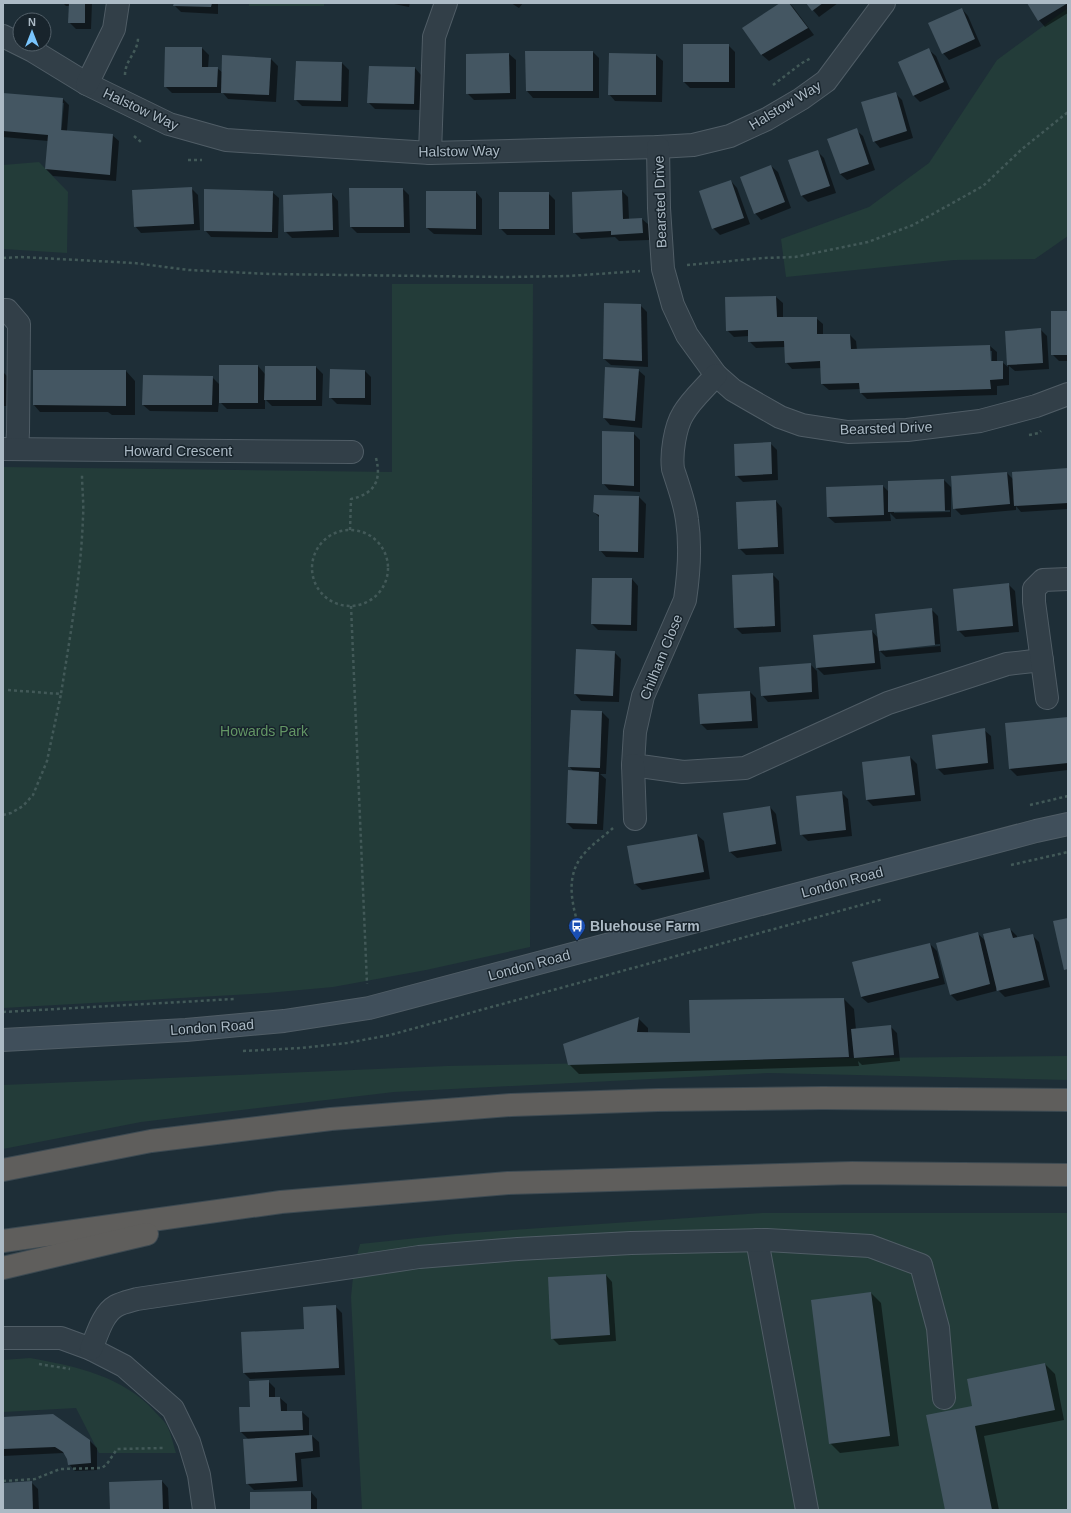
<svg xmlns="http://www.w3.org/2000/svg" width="1071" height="1513" font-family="Arial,sans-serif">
	<rect width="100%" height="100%" fill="#1e2e37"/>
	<g fill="#233c39">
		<rect x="249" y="3" width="75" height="3"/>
		<path d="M1068,8V236L1035,259L954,260L786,277L781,239L869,207L929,163L997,60Z"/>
		<path d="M39,162L68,192L67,253L3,249V165Z"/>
		<path d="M392,284H533L530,947L426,970L333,987L267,993L3,1008V467L392,472Z"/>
		<path d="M1068,1056V1080L769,1073L394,1092L141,1122L3,1149V1085L447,1066L854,1058Z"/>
		<path d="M762,1213H1068V1510H362L351,1297L354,1267L360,1244L455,1234Z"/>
		<path d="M30,1358C75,1366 124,1376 156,1413C159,1416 163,1420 166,1424C171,1432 173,1444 176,1453H99L76,1408L3,1412V1360Z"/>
	</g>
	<g fill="#0007" fill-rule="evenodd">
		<path d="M63,3H92L91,29H76L69,22L70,6H66Z"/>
		<path d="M175,3H218V14L181,12L174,5Z"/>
		<path d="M389,3H410L409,7Z"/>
		<path d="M511,3H523L519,8Z"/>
		<path d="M782,3H789L793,7L814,35L769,61L762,55L744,29Z"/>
		<path d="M807,3H838L819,17Z"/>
		<path d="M1028,3H1068V13L1045,27L1039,20Z"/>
		<path d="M962,9L968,16L981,46L949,60L943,53Z"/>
		<path d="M728,45L735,52V88H690L684,82Z"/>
		<path d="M166,48H202L209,55L208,68H217L223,73L271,59L278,66L276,102L228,99L223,93H172L165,86Z"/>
		<path d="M929,50L936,56L950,89L920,102L913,95Z"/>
		<path d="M526,52H593L599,58V98H533L527,91Z"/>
		<path d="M509,54L516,60V99L474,100L467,93Z"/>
		<path d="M610,54L656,55L663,61L662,102L615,101L609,94Z"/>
		<path d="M296,62L342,63L349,70L348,107L302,106L295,99Z"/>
		<path d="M415,68L421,75L420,110L375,109L368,102Z"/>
		<path d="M895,93L902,100L913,138L880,148L874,141Z"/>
		<path d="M3,94L63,99L69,105L67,131L112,135L119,141L116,181L53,176L46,169L48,141L3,137ZM62,103H64L61,135H59Z"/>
		<path d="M856,130L863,136L875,170L847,180L840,174Z"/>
		<path d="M817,151L824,158L836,193L808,202L801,195Z"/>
		<path d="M771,166L778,172L791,208L761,220L755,213Z"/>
		<path d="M731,181L737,188L750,224L720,235L713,228Z"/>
		<path d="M191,188L198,195L200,230L141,233L135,226Z"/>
		<path d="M403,189L409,195L410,233H357L351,227Z"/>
		<path d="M622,191L628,197L629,219H642L649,225V240L619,241L615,237L581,239L574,232Z"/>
		<path d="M272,192L279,198L278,238L211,237L205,230Z"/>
		<path d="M476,192L482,199V235L434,234L427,228Z"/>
		<path d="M548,193L555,200V235H507L500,228Z"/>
		<path d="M332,194L338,201L339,237L292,238L285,231Z"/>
		<path d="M776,297L783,303V318H816L823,324V335H850L856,341L857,350L990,346L997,352V362H1002L1008,367L1006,331L1040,329L1047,336L1049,369L1015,371L1009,366V385L997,386V395L867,399L861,393V389L829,390L822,384V368L792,369L786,362L785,347L756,348L749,341V336L734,337L727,330ZM990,351H992V366H990Z"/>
		<path d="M640,305L647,312L648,367L611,365L604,359Z"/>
		<path d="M1068,312V361H1059L1052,354Z"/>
		<path d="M258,366L265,374L266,367H316L323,374L322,406H272L265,399V409H227L219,401L218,412L150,411L143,405L212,377L220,385Z"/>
		<path d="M638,370L645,376L642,428L610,425L604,418Z"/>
		<path d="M126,371L135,381V415H112L108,412H40L34,405Z"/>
		<path d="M365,371L371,377V405L337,404L330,397Z"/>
		<path d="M3,372L10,379V406H3Z"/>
		<path d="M633,433L640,440V492L609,490L603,483Z"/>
		<path d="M770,443L777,450L778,480L743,482L736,475Z"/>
		<path d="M1068,469V509L1021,512L1016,506V510L961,515L954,508L1007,473L1013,479Z"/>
		<path d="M944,480L951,487V517L896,519L890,513L891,521L835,523L828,517L883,486L889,492ZM950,510V512L894,513V511Z"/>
		<path d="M639,497L646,504L644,558L606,557L600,550V518L594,512Z"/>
		<path d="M776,501L782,508L784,554L746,555L739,548Z"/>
		<path d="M772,574L779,581L781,632L742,634L735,627Z"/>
		<path d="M632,579L638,586L637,631L598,630L592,624Z"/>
		<path d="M1009,585L1015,591L1019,632L965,637L958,630Z"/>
		<path d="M931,609L938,616L941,652L886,657L879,650L881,669L824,675L817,668L814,636L872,631L878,638ZM940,644V646L884,651V649Z"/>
		<path d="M577,650L614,652L621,659L619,702L581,701L575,694Z"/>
		<path d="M810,664L817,671L819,699L768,702L762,695Z"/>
		<path d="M750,692L756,698L758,728L707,730L701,724Z"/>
		<path d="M572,711L602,712L609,719L606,774H600L606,779L603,830L573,829L567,823L574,772L569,766Z"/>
		<path d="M1068,718V770L1017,776L1010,769L1006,724Z"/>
		<path d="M984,730L991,736L994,769L944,775L937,768Z"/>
		<path d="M910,757L917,764L921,801L873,806L867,800Z"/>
		<path d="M841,792L848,799L852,836L808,841L801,834Z"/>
		<path d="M770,807L776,814L782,851L737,858L730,852Z"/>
		<path d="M697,835L704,841L710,879L642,890L635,884L629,847Z"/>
		<path d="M1010,929L1017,936V938L1032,935L1039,942L1050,987L1005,997L996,988V991L957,1001L950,994L977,933L987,942Z"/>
		<path d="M930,944L937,951L945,984L868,1003L861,997Z"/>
		<path d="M844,999L854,1009L856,1030L890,1026L897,1033L900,1061L862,1065L858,1061L859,1066L579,1074L569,1064L638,1018L648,1028V1033L691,1034L690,1001Z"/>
		<path d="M606,1275L612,1282L616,1341L559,1345L552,1338Z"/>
		<path d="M871,1293L881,1303L899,1446L840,1453L830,1443Z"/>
		<path d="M335,1306L342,1313L345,1375L250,1379L244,1373L305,1330Z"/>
		<path d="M1045,1364L1055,1374L1064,1420L984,1436L999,1510H947L973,1406Z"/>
		<path d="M268,1381L275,1388V1398H280L287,1404V1412H302L309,1418V1436H312L319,1442L320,1457L301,1459L303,1487L254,1490L247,1483L249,1440L241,1432L251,1408Z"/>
		<path d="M3,1418L90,1441L97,1448V1470L75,1471L69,1464L67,1455L63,1453L3,1456Z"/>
		<path d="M162,1481L168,1488L169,1510H111Z"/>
		<path d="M31,1482L38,1489L39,1510H3V1484Z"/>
		<path d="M311,1492L317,1499V1510H251Z"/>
	</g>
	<g fill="#445662">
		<path d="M69,3H85V23H68Z"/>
		<path d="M174,3H212L211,7L173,6Z"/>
		<path d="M780,3H789L808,28L761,55L742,28Z"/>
		<path d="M806,3H823L812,11Z"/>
		<path d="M1027,3H1068L1038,21Z"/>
		<path d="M962,8L975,39L942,54L928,23Z"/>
		<rect x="683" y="44" width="46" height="38"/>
		<path d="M165,47H202V67H218L217,87H164Z"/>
		<path d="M929,48L944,82L913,96L898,62Z"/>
		<path d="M525,51H593V91H526Z"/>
		<path d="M509,53L510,93L466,94V54Z"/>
		<path d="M609,53L656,54V95H608Z"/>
		<path d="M222,55L271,58L269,95L221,93Z"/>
		<path d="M296,61L342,62L341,101L294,100Z"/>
		<path d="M369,66L415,67L414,104L367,103Z"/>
		<path d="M896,92L907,131L873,142L861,102Z"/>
		<path d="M3,93L63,98L61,130L113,134L110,175L45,169L48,135L3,131Z"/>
		<path d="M857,128L869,164L840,174L827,139Z"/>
		<path d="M818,150L830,186L801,196L788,160Z"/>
		<path d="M771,165L785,202L754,214L740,177Z"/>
		<path d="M731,180L744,218L712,229L699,191Z"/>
		<path d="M192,187L194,224L134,227L132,190Z"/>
		<path d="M349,188H403L404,227H350Z"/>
		<path d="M204,189L273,191L272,232L204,231Z"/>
		<path d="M622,190L623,219L642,218L643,233L611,235V231L573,233L572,192Z"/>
		<path d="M426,191H476V229L426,228Z"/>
		<rect x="499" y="192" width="50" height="37"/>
		<path d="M332,193L333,230L284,232L283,195Z"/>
		<path d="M776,296L777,317H817V334H850L851,349L990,345L991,361H1003V379L990,380L991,389L860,393L859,383L821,384L820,361L785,363L784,341L748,342V330L726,331L725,297Z"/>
		<path d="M604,303L641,304L642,361L603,359Z"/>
		<rect x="1051" y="311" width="17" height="44"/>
		<path d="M1041,328L1043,363L1007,365L1005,331Z"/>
		<rect x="219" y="365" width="39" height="38"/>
		<path d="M265,366H316V400H264Z"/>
		<path d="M605,367L639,369L635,421L603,418Z"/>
		<path d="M330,369L365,370V398H329Z"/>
		<path d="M33,370H126V406L33,405Z"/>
		<path d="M143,375L213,376L212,405H142Z"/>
		<path d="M602,431L634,432V486L602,484Z"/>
		<path d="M771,442L772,474L735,476L734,444Z"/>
		<path d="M1068,468V503L1014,506L1012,472Z"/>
		<path d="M1007,472L1010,504L953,509L951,476Z"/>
		<path d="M944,479L945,511L888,512V481Z"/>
		<path d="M883,485L884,515L827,517L826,487Z"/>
		<path d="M594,495L639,496L638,552L599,551V515L593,512Z"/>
		<path d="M776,500L778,547L738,549L736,502Z"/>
		<path d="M773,573L775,626L734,628L732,575Z"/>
		<path d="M592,578H632L631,625L591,624Z"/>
		<path d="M1009,583L1013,626L957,631L953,589Z"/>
		<path d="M932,608L935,645L879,651L875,614Z"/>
		<path d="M872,630L875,663L816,668L813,635Z"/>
		<path d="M576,649L615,651L613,696L574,694Z"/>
		<path d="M811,663L812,692L761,696L759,667Z"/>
		<path d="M750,691L752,721L700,724L698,694Z"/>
		<path d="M571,710L602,711L600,768L568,767Z"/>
		<path d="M1068,717V763L1009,769L1005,723Z"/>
		<path d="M985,728L988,763L936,769L932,735Z"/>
		<path d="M910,756L915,795L866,800L862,762Z"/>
		<path d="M568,770L599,772L597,824L566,823Z"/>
		<path d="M842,791L846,830L800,835L796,796Z"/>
		<path d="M770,806L776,844L729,852L723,813Z"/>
		<path d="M697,834L704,872L634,884L627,846Z"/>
		<path d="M1068,918V969L1064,970L1053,921Z"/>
		<path d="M1010,928L1013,938L1033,934L1044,980L997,991L983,934Z"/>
		<path d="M978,932L990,984L950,995L936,943Z"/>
		<path d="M930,943L939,978L861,997L852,962Z"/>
		<path d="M844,998L849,1057L568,1065L563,1044L639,1017L637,1032L690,1033L689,1000Z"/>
		<path d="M891,1025L894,1055L854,1058L851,1029Z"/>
		<path d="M606,1274L610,1335L551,1339L548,1277Z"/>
		<path d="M871,1292L890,1436L829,1444L811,1300Z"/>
		<path d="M336,1305L339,1368L243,1373L241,1332L304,1329L303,1307Z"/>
		<path d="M1045,1363L1055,1410L975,1426L992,1510H945L926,1415L972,1406L967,1379Z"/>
		<path d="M269,1380V1397H280L281,1411H302L303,1430L240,1432L239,1407H250L249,1381Z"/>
		<path d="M53,1414L90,1440L91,1463L68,1465L67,1459L63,1452L55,1447L3,1449V1417Z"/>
		<path d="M312,1435L313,1451L295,1453L297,1481L246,1484L243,1439Z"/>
		<path d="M162,1480L163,1510H110L109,1482Z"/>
		<path d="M32,1481L33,1510H3V1483Z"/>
		<path d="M311,1491V1510H250V1492Z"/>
	</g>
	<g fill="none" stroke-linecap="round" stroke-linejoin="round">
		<g stroke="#505d66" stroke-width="24">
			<g id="minor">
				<path d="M3,36L33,51L87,84L169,124L226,140L430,153L658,147L693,145L730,136L767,119L801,99L826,81L884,3"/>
				<path d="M87,84L114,29L118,3"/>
				<path d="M658,147L659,208L663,269L673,305L687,335L716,375L733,390L752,401L780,417L802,425L848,432L907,430L980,421L1036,406L1068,394"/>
				<path d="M430,153L434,37L446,3"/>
				<path d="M3,310H7L19,324L18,432L17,449"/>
				<path d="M716,375C705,388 691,400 683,414C675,427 671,454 673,469C678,485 685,503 687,520C691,546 689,573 685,600L643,696L635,732L633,765L683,772L745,768L888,703L1007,664L1042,660"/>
				<path d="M3,449L352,452"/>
				<path d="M1047,698L1034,602V589L1043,580L1068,579"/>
				<path d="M633,765L635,819"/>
				<path d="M757,1240L807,1510"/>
				<path d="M3,1338H61L91,1349L124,1366L173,1409L189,1442L199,1475L204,1510"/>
				<path d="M91,1349C97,1336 102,1314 116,1306C121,1303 130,1301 137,1299L419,1257L518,1249L631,1243L767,1240L870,1246L921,1265L938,1328L944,1398"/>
			</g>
		</g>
		<g stroke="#505d66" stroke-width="24">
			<path id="secondary" d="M3,1040L186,1030L284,1021L369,1008L1036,831L1068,824"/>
		</g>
		<g stroke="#3d4a52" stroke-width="24">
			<g id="trunk">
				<path d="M3,1170L151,1141L331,1119L511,1105L658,1100L823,1098L1068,1100"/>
				<path d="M3,1241L281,1202L508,1183L852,1173L1068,1175"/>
				<path d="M3,1268L147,1234"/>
			</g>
		</g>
		<g stroke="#425958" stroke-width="2.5" stroke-dasharray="3 3" stroke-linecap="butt">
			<path d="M125,75C125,60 138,52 138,38"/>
			<path d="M773,85L802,63L811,58"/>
			<path d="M134,136L141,142"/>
			<path d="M188,160H202"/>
			<path d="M3,258L21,257L134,263L189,270L269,274L505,277L569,276L640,271"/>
			<path d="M687,265L763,258L795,257L868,242L913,225L983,186L1022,149L1068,112"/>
			<path d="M1029,435L1039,433L1041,431"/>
			<circle cx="350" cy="568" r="38"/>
			<path d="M350,530L351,499C374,494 382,481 376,458"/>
			<path d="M351,606L367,984"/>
			<path d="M8,690L61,694C70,636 81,576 83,517C84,503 82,489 82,474"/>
			<path d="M1030,805L1068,796"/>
			<path d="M3,815L11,813L23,806L33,795L47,761L61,694"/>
			<path d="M1011,865L1068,852"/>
			<path d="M579,928C572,904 565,876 583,855C591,845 603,837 613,828"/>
			<path d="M3,1012L234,999"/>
			<path d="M243,1051L301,1048L347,1043L390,1035L883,899"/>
			<path d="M39,1364L70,1369"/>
			<path d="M3,1481L35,1479L60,1469L102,1468L107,1464L117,1449L165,1448"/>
		</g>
		<use href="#minor" stroke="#323f48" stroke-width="22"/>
		<use href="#secondary" stroke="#404f5b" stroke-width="22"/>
		<use href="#trunk" stroke="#5f5e5c" stroke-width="22"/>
	</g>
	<defs>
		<g id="bus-pin" transform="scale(0.9)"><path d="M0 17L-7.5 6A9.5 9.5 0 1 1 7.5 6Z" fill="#1a4fb4" stroke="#18242c"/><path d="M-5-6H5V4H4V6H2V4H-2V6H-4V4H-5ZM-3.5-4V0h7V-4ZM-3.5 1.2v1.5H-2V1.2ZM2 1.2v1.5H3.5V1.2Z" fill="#fff"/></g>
	</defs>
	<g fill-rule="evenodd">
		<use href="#bus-pin" x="577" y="926"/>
	</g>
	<g text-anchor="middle" stroke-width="3" stroke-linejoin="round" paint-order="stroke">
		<g font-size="14" fill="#acbac5" stroke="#18242c">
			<text transform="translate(785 105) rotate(-31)" y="5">Halstow Way</text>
			<text transform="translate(141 109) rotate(25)" y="5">Halstow Way</text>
			<text transform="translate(459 151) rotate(-1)" y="5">Halstow Way</text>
			<text transform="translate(660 202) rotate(-92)" y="5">Bearsted Drive</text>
			<text transform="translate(886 428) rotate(-2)" y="5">Bearsted Drive</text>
			<text x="178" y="456">Howard Crescent</text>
			<text transform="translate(661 657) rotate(-68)" y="5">Chilham Close</text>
			<text transform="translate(842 882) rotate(-15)" y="5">London Road</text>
			<text transform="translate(529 965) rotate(-15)" y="5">London Road</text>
			<text transform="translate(212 1027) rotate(-4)" y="5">London Road</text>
		</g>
		<g font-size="14" fill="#639665" stroke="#18242c">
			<text x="264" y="736">Howards Park</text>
		</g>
		<g font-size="14" font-weight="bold" fill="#acbac5" stroke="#18242c" text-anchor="start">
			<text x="590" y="931">Bluehouse Farm</text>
		</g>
	</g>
	<rect width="1071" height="1513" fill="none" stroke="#acbac5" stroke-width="8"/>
	<g transform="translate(32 32)"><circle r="19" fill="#18242c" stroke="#536069"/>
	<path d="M0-3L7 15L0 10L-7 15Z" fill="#79c5fd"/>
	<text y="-6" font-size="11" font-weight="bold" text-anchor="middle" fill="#acbac5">N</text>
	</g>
</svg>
